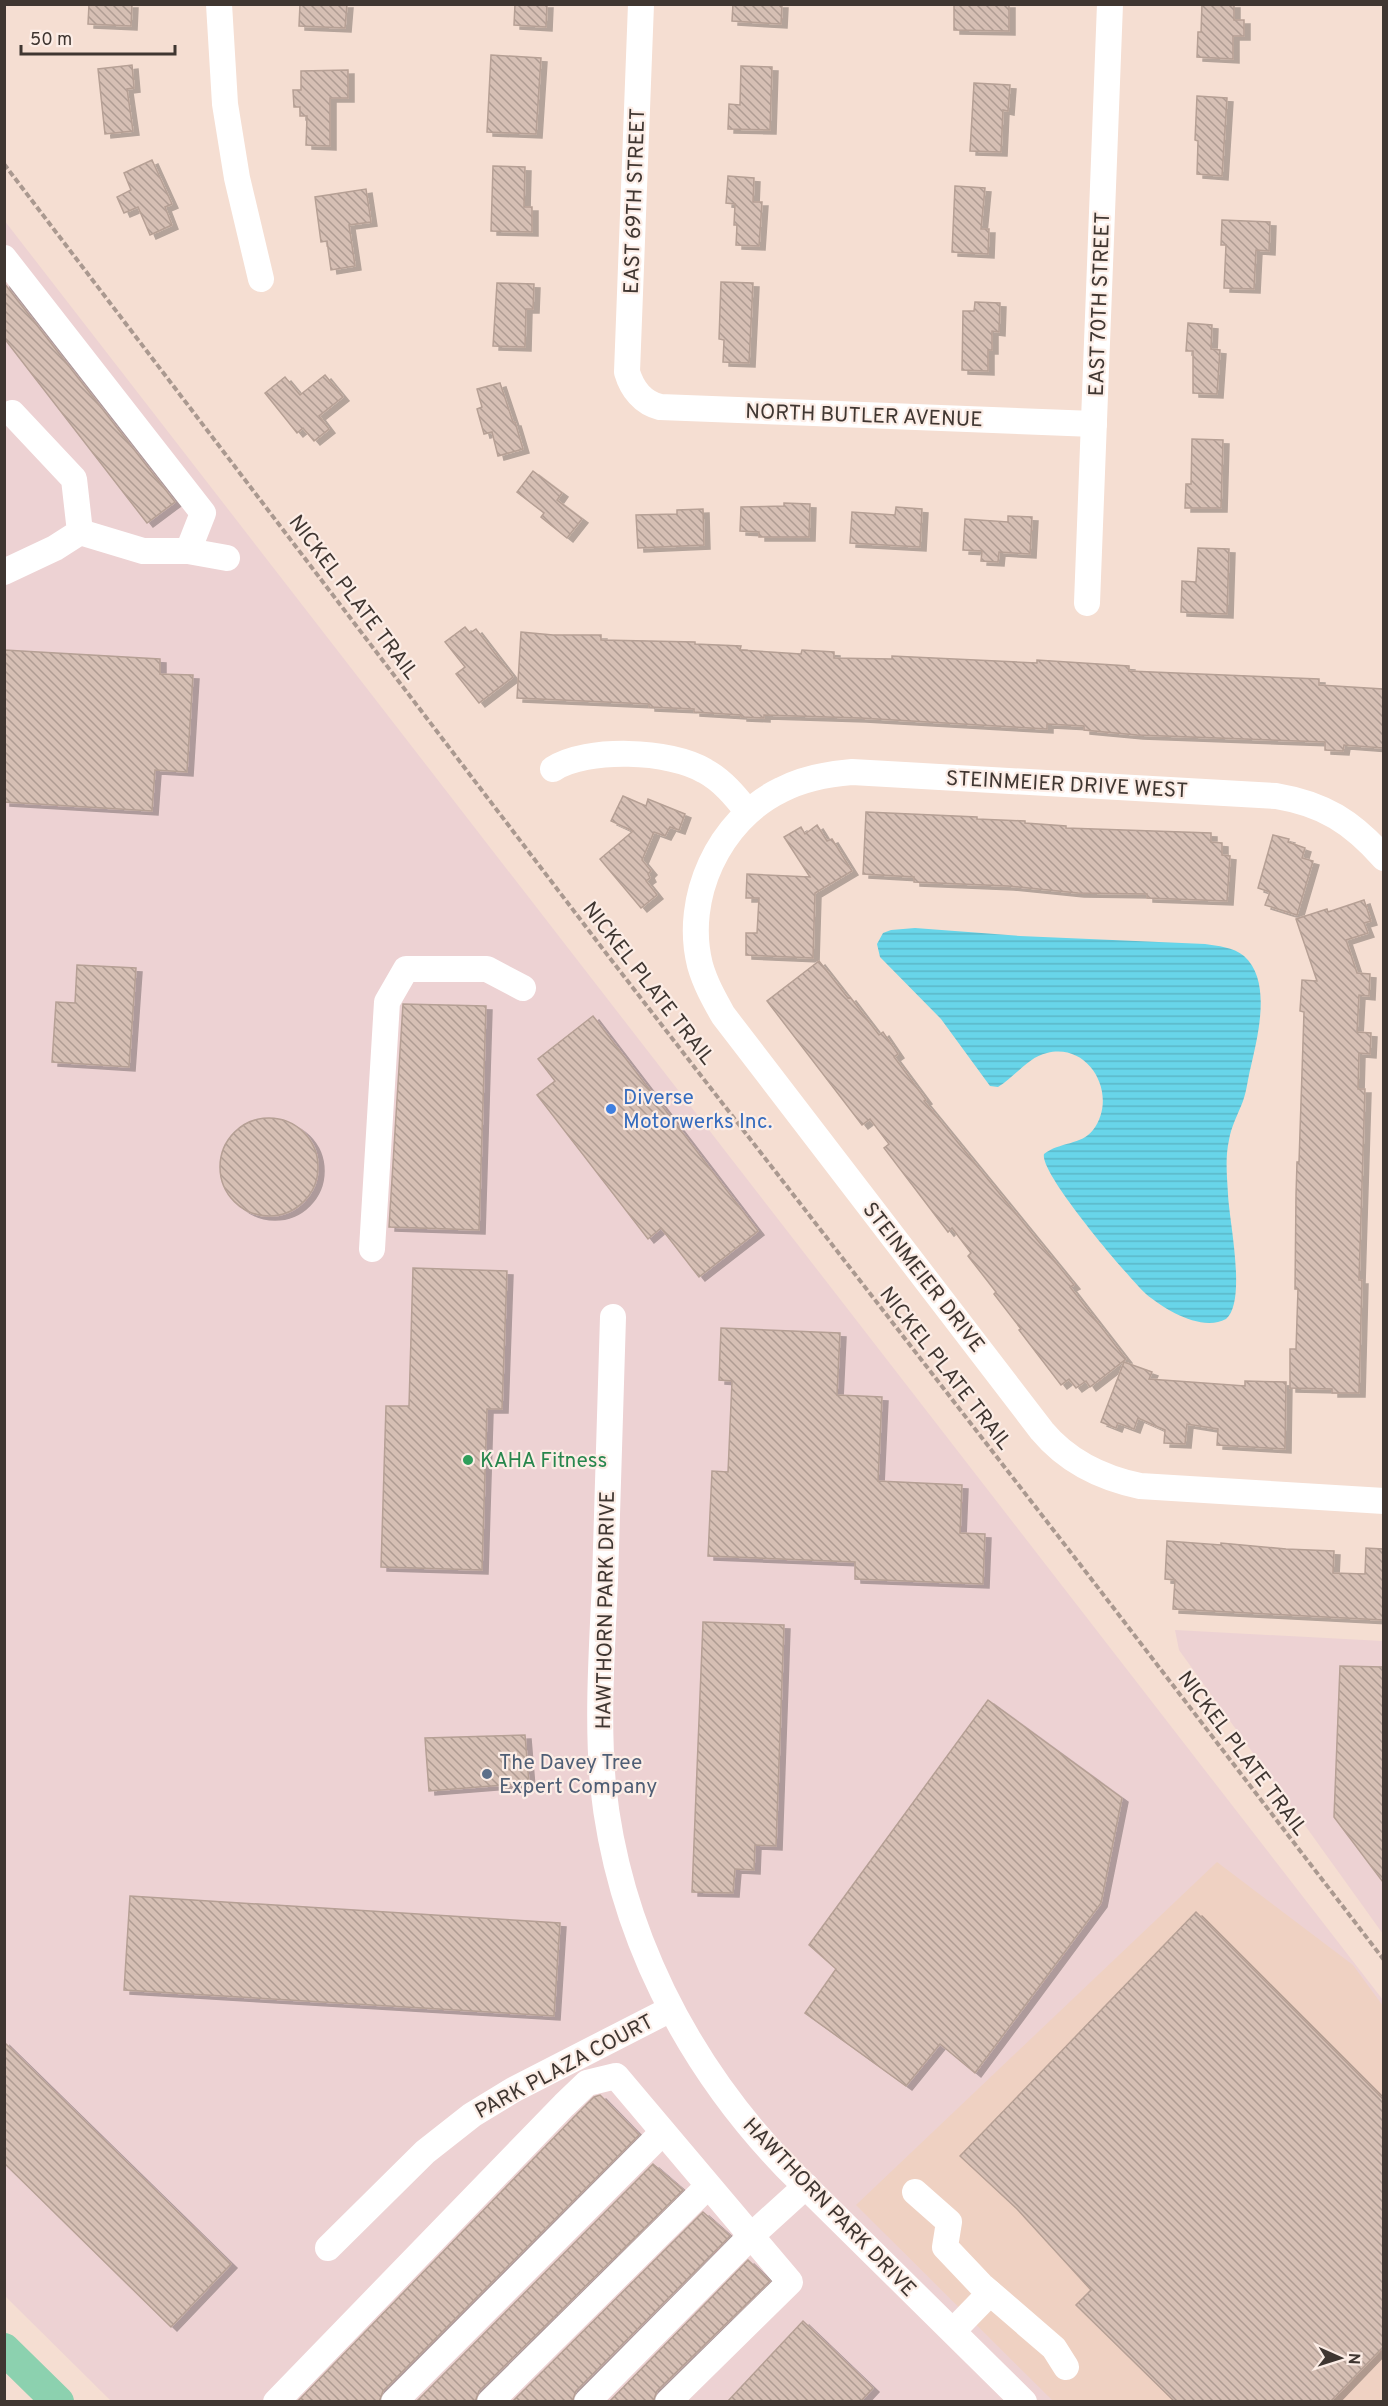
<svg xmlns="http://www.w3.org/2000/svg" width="1388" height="2406" font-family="Overpass,sans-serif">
	<defs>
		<pattern id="water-rules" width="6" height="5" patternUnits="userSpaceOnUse" patternTransform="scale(1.5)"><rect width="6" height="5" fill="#68d5e9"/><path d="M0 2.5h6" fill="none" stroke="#5bb7c8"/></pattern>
		<pattern id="building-back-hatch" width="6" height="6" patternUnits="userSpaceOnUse" patternTransform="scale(1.5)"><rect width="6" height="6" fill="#d6bfb4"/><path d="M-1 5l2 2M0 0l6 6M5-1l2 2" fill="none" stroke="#af9c93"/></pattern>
		<filter id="shadow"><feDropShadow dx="6" dy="4" stdDeviation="0" flood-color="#0004"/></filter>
	</defs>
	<rect width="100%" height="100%" fill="#f5ded2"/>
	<g fill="#edd2d3">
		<path d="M4,220L1383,2000V2401H111L5,2296Z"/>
		<path d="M1175,1630L1383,1641V1934L1179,1650Z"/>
	</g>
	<path fill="#efd1c2" d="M1217,1862L1353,1965L1383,2006V2401H1053L856,2205Z"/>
	<path fill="url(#water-rules)" d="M915,928L1020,936L1205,944C1218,946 1233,947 1244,956C1272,981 1258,1035 1251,1066C1248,1077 1247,1090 1243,1101C1238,1114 1231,1127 1229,1140C1225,1158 1227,1176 1228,1194C1229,1221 1247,1301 1226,1319C1202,1332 1165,1310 1146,1294C1128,1277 1039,1173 1044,1154C1059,1142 1082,1145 1093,1130C1119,1096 1090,1042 1047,1053C1028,1057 1015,1077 998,1087L990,1086L941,1019L880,957L877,944L883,933L891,930Z"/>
	<g fill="url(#building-back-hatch)" stroke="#b6a095" stroke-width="1.5" filter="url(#shadow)">
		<path d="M89,4H132L131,26L88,24Z"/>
		<path d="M300,4H347L345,28L299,26Z"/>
		<path d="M515,4H547L546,27L514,25Z"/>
		<path d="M733,4H782L781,24L732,21Z"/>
		<path d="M954,4H1009V31L954,30Z"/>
		<path d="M1202,4H1234V20H1244V36H1233V59L1197,57L1198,32H1201Z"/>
		<path d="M491,55L541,58L536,134L487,132Z"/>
		<path d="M132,65L134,88L127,89L133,131L105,134L98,69Z"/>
		<path d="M741,66L772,67L770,130L728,129L729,104L740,105Z"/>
		<path d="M348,70V98H330V146L306,145L307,116H300V107H294L293,90H301V71Z"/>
		<path d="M974,83L1010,85L1008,111L1003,110L1001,152L970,151Z"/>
		<path d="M1197,96L1227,98L1222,176L1197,174L1198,141L1195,140Z"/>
		<path d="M152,160L172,204L165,207L172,225L150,235L138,207L124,213L117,197L131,190L124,173Z"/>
		<path d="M493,166L525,167L524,207H532V232L491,231Z"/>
		<path d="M728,176L754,178L753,202H762L759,246L736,245L737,225H734L735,204L726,203Z"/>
		<path d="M955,186L985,188L981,229H989L988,254L952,252Z"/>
		<path d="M366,189L371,222L349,225L355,266L331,270L327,241L321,242L315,197Z"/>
		<path d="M1222,220L1270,222L1269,251L1256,250L1254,289L1224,288L1226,245H1221Z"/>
		<path d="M721,282L753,283L749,363L723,362L724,340L719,339Z"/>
		<path d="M4,283L175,502L147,523L4,338Z"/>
		<path d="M497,283L534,284L533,309H526L525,347L493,346Z"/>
		<path d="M975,302L1000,303L999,332L992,331V350H988V371L962,370L963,311H974Z"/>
		<path d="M1188,323L1212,325L1211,349L1220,350L1217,394L1193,393V351H1186Z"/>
		<path d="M325,375L343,397L319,416L329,429L314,441L303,428L297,433L265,393L285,377L300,395Z"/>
		<path d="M500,383L513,422H515L523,449L498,456L492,432L484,434L477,409L482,407L477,389Z"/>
		<path d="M1192,439L1223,440L1221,508H1185L1186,484H1191Z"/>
		<path d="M533,471L562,493L557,500L582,519L567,538L541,517L544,513L517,492Z"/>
		<path d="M784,503L810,504L809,537H759V532L740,531L741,507L784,506Z"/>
		<path d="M896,507L922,509L920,547L850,543L852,512L895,515Z"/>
		<path d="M703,509L704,545L638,548L636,515L677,514V510Z"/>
		<path d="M1008,516L1032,517L1030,554L999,552L998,562L981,561L982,551L963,550L965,519L1008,522Z"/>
		<path d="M1198,548L1229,549L1227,614L1181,612L1182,581L1196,582Z"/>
		<path d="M465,627L470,633L476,629L513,677L479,703L456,674L465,667L445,642Z"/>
		<path d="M521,632L553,635H601V640L695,642V644L741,646L740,650L801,654L802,650L834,652V658L892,659V656L1037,663V660L1129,666V671L1319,679V685L1383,689V748L1344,745L1343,751L1325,750V742L1137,735L1084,730V726L1047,724V729L860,718L764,715V718L741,717V715L694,712V709L649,707V704L517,698Z"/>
		<path d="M4,650L160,659V674L193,675L187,772L155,770L152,811L4,802Z"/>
		<path d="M623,796L646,806L648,799L685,814L679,830L670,827L665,836L654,832L642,860L651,871L648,874L650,878L646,881L657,895L641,908L600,859L633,831L611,821Z"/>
		<path d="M866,812L977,817V819L1025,821V823L1066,826V828L1211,833V842L1222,843V855L1230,856L1227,901L1147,898V894L1078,893L1008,886L914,882V877L863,874Z"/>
		<path d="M817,825L827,841L832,839L852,871L815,893L813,958L746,955V933H757L759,898H746L747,874L810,877L784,837L801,827L805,834Z"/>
		<path d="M1273,835L1289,839L1288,842L1305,848L1302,858L1313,861L1297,915L1265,905L1270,892L1258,888Z"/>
		<path d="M1364,900L1371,921L1364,923L1368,933L1346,940L1357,973L1370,974L1369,996L1359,995L1357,1032L1371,1033L1370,1054L1359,1053L1358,1089H1365L1359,1280H1362L1359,1393H1332V1389L1290,1388V1349H1296L1298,1289H1295L1296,1195L1297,1162H1299L1304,1012L1300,1011L1302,980L1317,981L1296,919L1327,909L1328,912Z"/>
		<path d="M819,961L848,998L850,997L879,1035L883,1032L898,1054L894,1057L926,1100L924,1101L1074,1285L1070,1287L1126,1359L1090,1387L1086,1381L1076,1388L1069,1379L1061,1385L1019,1330L1021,1329L994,1294L996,1292L968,1256L971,1253L952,1228L948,1232L884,1148L889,1144L870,1119L862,1125L767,1001Z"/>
		<path d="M77,965L136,968L129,1067L52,1062L56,1002L75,1003Z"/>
		<path d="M403,1004L486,1006L479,1230L389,1227Z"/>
		<path d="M593,1016L758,1231L699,1277L661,1228L648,1239L537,1095L555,1081L538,1059Z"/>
		<circle cx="269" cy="1167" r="49"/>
		<path d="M413,1268L507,1271L502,1409H487L482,1570L381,1567L386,1406H409Z"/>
		<path d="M721,1328L840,1333L837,1395L882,1397L878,1481L962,1485L960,1533L985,1534L983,1584L855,1579V1562L708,1556L712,1471L728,1472L732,1381L719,1380Z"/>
		<path d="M1124,1362L1152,1372L1149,1379L1245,1386V1381L1286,1382L1285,1449L1217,1445L1218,1429L1187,1424L1185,1444L1164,1443L1165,1430L1138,1418L1134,1429L1118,1423L1116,1428L1101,1422Z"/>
		<path d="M1167,1541L1221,1545V1543L1286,1549L1334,1551L1333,1573L1365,1574L1366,1548L1383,1549V1620L1173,1609L1175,1580L1165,1579Z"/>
		<path d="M703,1622L784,1625L776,1846L755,1845L754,1870L735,1869L733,1893L692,1892Z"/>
		<path d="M1340,1666L1383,1667V1882L1334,1817Z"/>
		<path d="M988,1700L1122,1798L1101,1903L975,2073L940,2044L906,2086L805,2013L836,1969L809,1945Z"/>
		<path d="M525,1735L529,1783L429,1791L425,1738Z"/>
		<path d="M130,1896L560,1923L554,2016L124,1990Z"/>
		<path d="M1196,1912L1383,2099V2347L1330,2402H1175L1076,2305L1091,2290L1017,2209L960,2156Z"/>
		<path d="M4,2042L231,2264L171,2327L4,2163Z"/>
		<path d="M600,2095L639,2135L383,2391L379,2402H297L575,2116L594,2097Z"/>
		<path d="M653,2164L683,2190L479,2391L475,2402H416Z"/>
		<path d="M703,2212L730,2236L576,2391L572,2402H512Z"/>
		<path d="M748,2260L770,2281L657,2391L653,2402H609Z"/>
		<path d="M803,2321L873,2388L860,2402H727Z"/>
	</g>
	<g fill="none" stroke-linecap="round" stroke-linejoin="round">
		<path stroke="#aa9990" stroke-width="4" stroke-dasharray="6 3" stroke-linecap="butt" d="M4,164L609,957L1079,1563L1384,1960"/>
		<g stroke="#fff" stroke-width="26">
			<path d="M219,4L225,104L237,178L261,279"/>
			<path d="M641,4L627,372C632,389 643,403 660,407L1094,424"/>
			<path d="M4,258L203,513L188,551"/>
			<path d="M80,532L143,551H188L227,558"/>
			<path d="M4,572L55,548L80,532L74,479L12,413"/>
			<path d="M1087,603L1110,4"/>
			<path d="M553,769C587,747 670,750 705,771C723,781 735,796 748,812"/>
			<path d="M1384,858C1352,822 1324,804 1276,796L852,772C827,774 804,778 781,790C719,820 683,898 700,965C705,983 714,999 723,1015L1042,1431C1067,1461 1102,1478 1140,1486L1384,1501"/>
			<path d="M372,1249L387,1002L406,969H487L523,988"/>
			<path d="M613,1317C610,1405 607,1493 605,1581C602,1648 597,1718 603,1785C618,1930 686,2063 786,2167L1024,2402"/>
			<path d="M915,2192L949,2222L945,2247L981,2285L1054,2348L1066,2367"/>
			<path d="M328,2248L425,2152L472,2115L513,2090L671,2009"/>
			<path d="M953,2331L990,2293"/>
			<path d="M276,2402L564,2105L587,2083L616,2076L790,2282L668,2402"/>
			<path d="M394,2402L663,2132"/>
			<path d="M490,2402L708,2186"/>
			<path d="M587,2402L751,2236L806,2186"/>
		</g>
		<path stroke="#8cd1af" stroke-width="32" d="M4,2349L58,2402"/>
	</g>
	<circle fill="#3f7fe0" stroke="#fcede6" stroke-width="2" cx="611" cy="1109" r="6"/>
	<circle fill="#2e9e5b" stroke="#fcede6" stroke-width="2" cx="468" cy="1460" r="6"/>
	<circle fill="#5c6f8a" stroke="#fcede6" stroke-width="2" cx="487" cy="1774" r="6"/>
	<g text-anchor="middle" stroke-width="4.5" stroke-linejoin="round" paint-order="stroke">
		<g font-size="21" fill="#3f3631" stroke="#fcede6">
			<text transform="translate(634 201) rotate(-88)" y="7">EAST 69TH STREET</text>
			<text transform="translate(1099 304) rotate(-88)" y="7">EAST 70TH STREET</text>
			<text transform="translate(864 415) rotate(2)" y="7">NORTH BUTLER AVENUE</text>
			<text transform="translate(354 597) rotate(53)" y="7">NICKEL PLATE TRAIL</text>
			<text transform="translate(1067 784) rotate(3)" y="7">STEINMEIER DRIVE WEST</text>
			<text transform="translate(649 983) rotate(52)" y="7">NICKEL PLATE TRAIL</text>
			<text transform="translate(924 1277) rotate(52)" y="7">STEINMEIER DRIVE</text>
			<text transform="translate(946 1368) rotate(52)" y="7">NICKEL PLATE TRAIL</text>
			<text transform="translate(605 1610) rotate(-89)" y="7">HAWTHORN PARK DRIVE</text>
			<text transform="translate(1243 1753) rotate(53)" y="7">NICKEL PLATE TRAIL</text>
			<text transform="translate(564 2066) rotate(-28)" y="7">PARK PLAZA COURT</text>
			<text transform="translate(830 2207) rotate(46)" y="7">HAWTHORN PARK DRIVE</text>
		</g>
		<g font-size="21" fill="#366cbe" stroke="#fcede6" text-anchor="start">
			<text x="623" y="1104">Diverse<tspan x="623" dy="24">Motorwerks Inc.</tspan></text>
		</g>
		<g font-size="21" fill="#27864d" stroke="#fcede6" text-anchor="start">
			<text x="480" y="1467">KAHA Fitness</text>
		</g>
		<g font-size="21" fill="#4e5e75" stroke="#fcede6" text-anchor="start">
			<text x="499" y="1769">The Davey Tree<tspan x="499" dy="24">Expert Company</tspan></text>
		</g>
	</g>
	<rect width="1388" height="2406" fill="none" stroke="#3f3631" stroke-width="12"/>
	<g transform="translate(1340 2358) rotate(93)" stroke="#fcede6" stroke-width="4.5" paint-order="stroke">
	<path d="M0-4.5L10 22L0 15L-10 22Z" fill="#3f3631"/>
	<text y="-9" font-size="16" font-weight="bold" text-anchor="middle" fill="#3f3631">N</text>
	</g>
	<path d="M21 45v9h154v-9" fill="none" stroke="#3f3631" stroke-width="3"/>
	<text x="30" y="45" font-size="18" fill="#3f3631" stroke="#fcede6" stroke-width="4.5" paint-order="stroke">50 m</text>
</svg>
